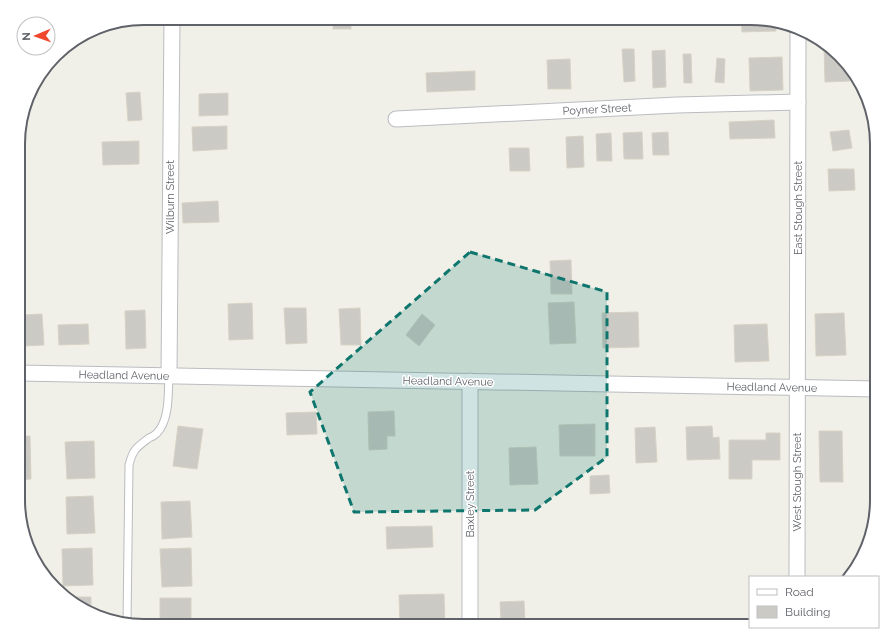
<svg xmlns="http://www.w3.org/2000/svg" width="895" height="644" font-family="Raleway,sans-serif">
	<rect width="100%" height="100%" fill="#f1f0e8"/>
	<g fill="#cccac5" stroke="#d7d2c5">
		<rect x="333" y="18" width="18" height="11"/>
		<rect x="404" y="18" width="19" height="3"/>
		<path d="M741,18H759L776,22V31L742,32Z"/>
		<path d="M824,47H830L850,71V81L825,82Z"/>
		<path d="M622,49H634L635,81L624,82Z"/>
		<path d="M665,50L666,87L653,88L652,51Z"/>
		<path d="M683,54H691L692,83H684Z"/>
		<path d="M782,57L783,90L750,91L749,58Z"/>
		<path d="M717,58L725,59L724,83L715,82Z"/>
		<path d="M570,59L571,89H548L547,60Z"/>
		<path d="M475,71V90L427,92L426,73Z"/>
		<path d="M140,92L142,120L128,121L126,93Z"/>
		<path d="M228,93V115L199,116V94Z"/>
		<path d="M774,120L775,138L730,139L729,122Z"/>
		<path d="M227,126V149L193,151L192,127Z"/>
		<path d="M849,130L852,148L833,151L830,132Z"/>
		<path d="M642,132L643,159H624L623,133Z"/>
		<path d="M668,132L669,155H653L652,133Z"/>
		<path d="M611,133L612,161H597L596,134Z"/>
		<path d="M583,136L584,167L567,168L566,137Z"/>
		<path d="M139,141V164L103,165L102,142Z"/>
		<path d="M509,148H529L530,171H510Z"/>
		<path d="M828,169H854L855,190L829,191Z"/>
		<path d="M218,201L219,222L183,223L182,203Z"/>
		<path d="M571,260L572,294H551L550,261Z"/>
		<path d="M574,302L576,343L550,344L548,303Z"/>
		<path d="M252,303L253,339L229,340L228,304Z"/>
		<path d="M284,308H306L307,343L286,344Z"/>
		<path d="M360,308L361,345H341L339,309Z"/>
		<path d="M145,310L146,348L126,349L125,311Z"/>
		<path d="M638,312L639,347L603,348L602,313Z"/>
		<path d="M844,313L846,355L816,356L815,314Z"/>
		<path d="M42,314L44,345L24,346L23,315Z"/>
		<path d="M422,314L435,325L419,346L406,335Z"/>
		<path d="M88,324L89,344L59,345L58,325Z"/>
		<path d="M767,324L769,361L735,362L734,325Z"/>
		<path d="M394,411L395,436H387V449L369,450L368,412Z"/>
		<path d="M316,412L317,434L287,435L286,413Z"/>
		<path d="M595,424V456H560L559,425Z"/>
		<path d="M178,426L203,429L197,469L173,466Z"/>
		<path d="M712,426L713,438L719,437L720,459L687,460L686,427Z"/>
		<path d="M655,427L657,462L636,463L635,428Z"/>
		<path d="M819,431H842L843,482H820Z"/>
		<path d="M766,433H780V460H752V479H729V440H766Z"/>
		<path d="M19,436H30L31,479L19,480Z"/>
		<path d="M94,441L95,478L67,479L65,442Z"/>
		<path d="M536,447L538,484L510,485L509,448Z"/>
		<path d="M609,475L610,493L590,494V476Z"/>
		<path d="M93,496L95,533L67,534L66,497Z"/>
		<path d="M190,501L192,537L162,539L161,502Z"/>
		<path d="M432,526L433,547L387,549L386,527Z"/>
		<path d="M92,548L93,585L63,586L62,549Z"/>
		<path d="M191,548L192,586L162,587L160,549Z"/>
		<path d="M444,594L445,624L400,626L399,595Z"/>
		<path d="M65,597H91V614L67,600Z"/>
		<rect x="160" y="598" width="31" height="28"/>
		<path d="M524,601L525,621L501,622L500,602Z"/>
	</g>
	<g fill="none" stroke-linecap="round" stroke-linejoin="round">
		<g stroke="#babcc1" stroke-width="9">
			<path id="lane" d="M127,624L129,465C133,449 137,447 149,438C152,437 155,435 157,433C170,419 168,393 169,375"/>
		</g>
		<g stroke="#babcc1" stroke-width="17">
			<g id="street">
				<path d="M396,119L677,105L798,102"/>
				<path d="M19,373L877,389"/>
				<path d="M169,375L172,18"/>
				<path d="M470,381V626"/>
				<path d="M797,577L798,27"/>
			</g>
		</g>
		<use href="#lane" stroke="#fff" stroke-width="7"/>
		<use href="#street" stroke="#fff" stroke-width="15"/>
	</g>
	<path fill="#0f766e" fill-opacity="0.2" stroke="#0f766e" stroke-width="3" stroke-dasharray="8 5" stroke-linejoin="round" d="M470,252L607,292V457L535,510L354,512L310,392Z"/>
	<g text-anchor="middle" stroke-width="3" stroke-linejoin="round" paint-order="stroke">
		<g font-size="11" fill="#5f6268" stroke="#fff">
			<text transform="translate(597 109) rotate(-3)" y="4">Poyner Street</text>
			<text transform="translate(170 197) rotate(-90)" y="4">Wilburn Street</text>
			<text transform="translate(798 208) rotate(-90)" y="4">East Stough Street</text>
			<text transform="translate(124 375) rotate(1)" y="4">Headland Avenue</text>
			<text transform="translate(448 381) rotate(1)" y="4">Headland Avenue</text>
			<text transform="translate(772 387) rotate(1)" y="4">Headland Avenue</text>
			<text transform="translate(797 482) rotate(-90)" y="4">West Stough Street</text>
			<text transform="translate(470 504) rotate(-90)" y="4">Baxley Street</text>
		</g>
	</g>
	<path d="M0 0H895V644H0ZM144 25H751A119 119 0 0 1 870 144V500A119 119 0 0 1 751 619H144A119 119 0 0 1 25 500V144A119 119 0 0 1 144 25Z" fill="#fff" fill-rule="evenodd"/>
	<path fill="none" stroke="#5f6268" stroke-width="2" d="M144 25H751A119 119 0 0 1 870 144V500A119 119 0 0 1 751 619H144A119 119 0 0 1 25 500V144A119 119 0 0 1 144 25Z"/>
	<rect x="749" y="576" width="130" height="52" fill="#ffffff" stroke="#bfc0c3"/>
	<rect x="757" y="589" width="20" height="6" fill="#ffffff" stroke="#bfc0c3"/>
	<text x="785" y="596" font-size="12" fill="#5f6268">Road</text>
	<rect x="757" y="606" width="20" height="12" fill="#cccac5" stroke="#bfc0c3"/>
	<text x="785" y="616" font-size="12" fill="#5f6268">Building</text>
	<g transform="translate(36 36) rotate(268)"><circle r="19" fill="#ffffff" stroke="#bfc0c3"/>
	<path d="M0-3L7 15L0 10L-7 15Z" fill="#f0482f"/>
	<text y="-6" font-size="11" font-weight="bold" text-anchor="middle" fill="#5f6268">N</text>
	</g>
</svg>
